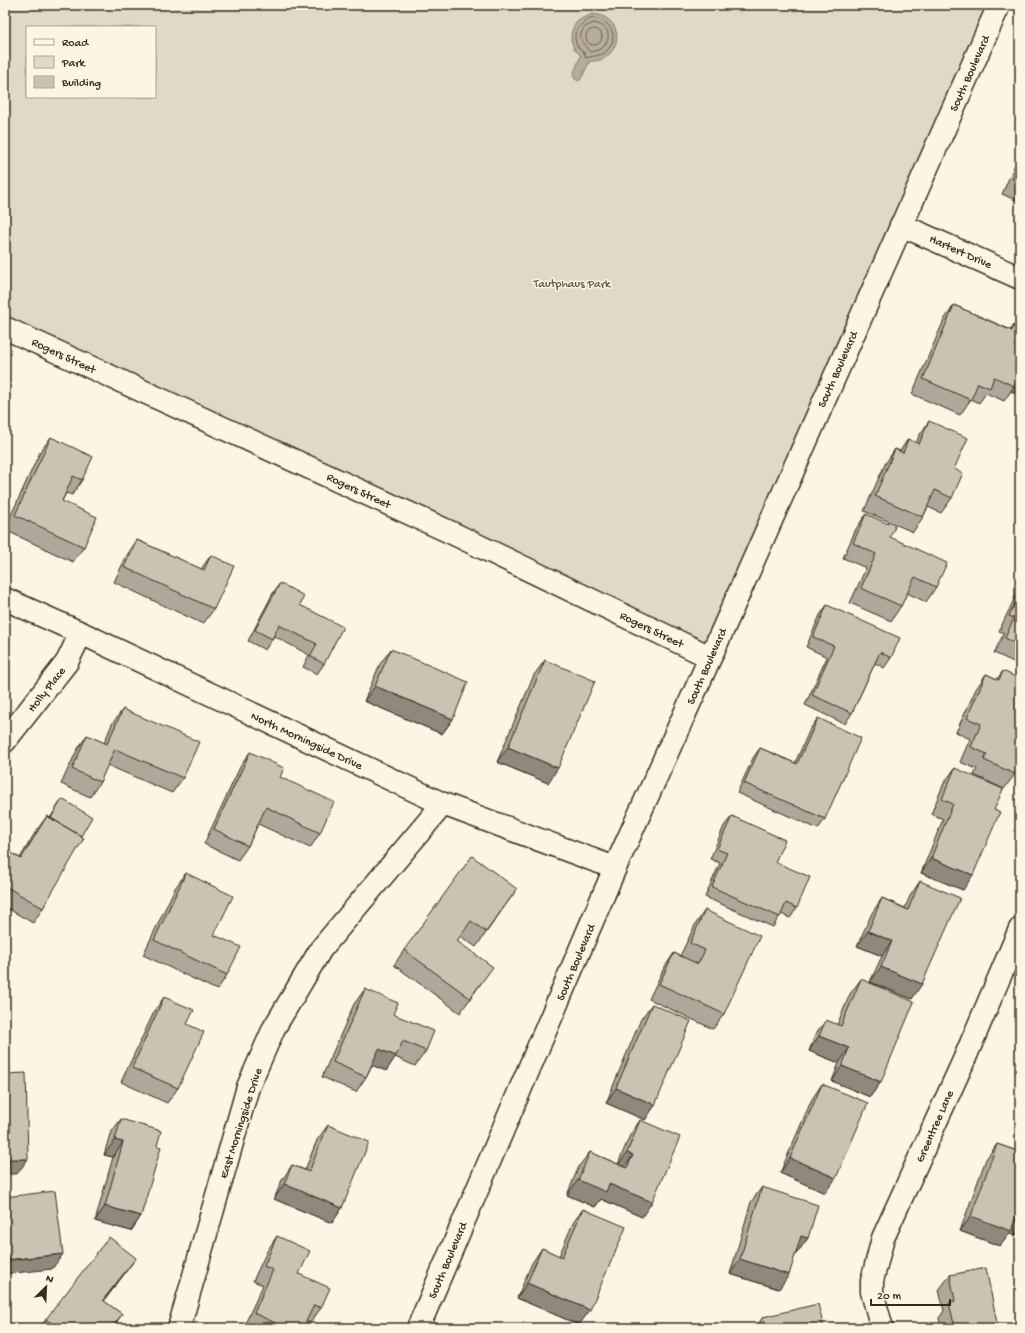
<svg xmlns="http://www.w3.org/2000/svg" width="1025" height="1333" font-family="'Gochi Hand',sans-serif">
	<rect width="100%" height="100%" fill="#fcf5e5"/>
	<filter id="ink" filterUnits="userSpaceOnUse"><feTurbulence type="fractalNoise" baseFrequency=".025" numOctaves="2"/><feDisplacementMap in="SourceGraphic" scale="8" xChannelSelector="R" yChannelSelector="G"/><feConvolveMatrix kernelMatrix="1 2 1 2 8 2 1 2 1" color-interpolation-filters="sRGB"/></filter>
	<g filter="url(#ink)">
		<path fill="#e0d8c8" stroke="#8e8173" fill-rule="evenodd" d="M5,5H999L710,657L5,328ZM27,27H155V97H27Z"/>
		<path fill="#b7ad9e" stroke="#85796b" d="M593,14C620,16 625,46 603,59C599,61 594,61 590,61L581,79L579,81L575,79L573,75L581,55C569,48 568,30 578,21C583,17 588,16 593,14Z"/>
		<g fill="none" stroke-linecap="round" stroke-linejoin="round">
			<g stroke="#6d5e51" stroke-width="1">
				<path d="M593,18C609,19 619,35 609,48C604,57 594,55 586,58C585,57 585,54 584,53C582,50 578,49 577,45C570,32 582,21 593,18Z"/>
				<path d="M594,23C616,26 611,50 590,52C583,44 576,37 585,27Z"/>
				<circle cx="594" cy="37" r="8"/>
			</g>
			<g stroke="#3b2a1e" stroke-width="25">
				<g id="street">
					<path d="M901,225L1020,278"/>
					<path d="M5,328L452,533L710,657"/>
					<path d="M5,599L81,633L443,804L615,868"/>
					<path d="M5,741L67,662L81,633"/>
					<path d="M179,1328L248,1087L274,1028L321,949L443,804"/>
					<path d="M882,1328L872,1292V1281L883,1238L964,1060L1020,929"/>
				</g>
			</g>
			<g stroke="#3b2a1e" stroke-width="25">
				<path id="secondary" d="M418,1328L615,868L724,627L999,5"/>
			</g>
			<use href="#street" stroke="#fcf5e5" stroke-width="22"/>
			<use href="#secondary" stroke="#fcf5e5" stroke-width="22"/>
		</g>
		<g fill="#afa79a" stroke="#3b2a1e">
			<path d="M1020,153V202L1002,194Z"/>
			<path d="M954,305L1011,330L1014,325L1020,328V395L1011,391L1004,401L986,393L979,403L971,399L960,415L912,394L944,320Z"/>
			<path d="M929,421L954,469L952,498L941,513L928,507L923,517L913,532L864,511L885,464L895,449L900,451L908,439L916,443L919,436Z"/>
			<path d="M51,437L82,480L72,495L66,493L62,501L84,547L73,562L5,530V528L40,452Z"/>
			<path d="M866,514L890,537L936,587L926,602L907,593L901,606L891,621L850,603L866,568L843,558L856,529Z"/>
			<path d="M137,540L201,569L211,555L214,609L203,624L114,582L127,555Z"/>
			<path d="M280,583L300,605L324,664L317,674L303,667L309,655L274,636L265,650L248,641L273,593Z"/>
			<path d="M1020,587V665L994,653L1004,633L999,631L1018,591Z"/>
			<path d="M827,605L891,658L884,668L875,663L852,713L845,724L805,705L827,657L806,647L820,615Z"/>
			<path d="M391,649L453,719L442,734L364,701L380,664Z"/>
			<path d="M545,660L548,783L497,762L534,675Z"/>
			<path d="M1003,671L1015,774L1004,789L974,775L977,769L960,762L970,739L956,732L976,689L986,674L997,679Z"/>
			<path d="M123,709L183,778L172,793L107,765L100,782L90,797L61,784L77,750L87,735L104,743L112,724Z"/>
			<path d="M818,718L825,819L818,829L737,793L753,758L760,748L795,763L810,729Z"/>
			<path d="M250,752L280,777L320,833L310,848L258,824L248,846L238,860L204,844L240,767Z"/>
			<path d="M955,768L994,810L963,890L921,873L943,819L931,814L944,783Z"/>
			<path d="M62,799L81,836L43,908L33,923L5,907V849L20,858L36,831L47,816L50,818Z"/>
			<path d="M732,816L775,862L797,908L790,918L781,914L773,927L705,897L720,863L710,859L724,826Z"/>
			<path d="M186,873L214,935L227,975L217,990L143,955L175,888Z"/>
			<path d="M920,881L912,999L870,982L882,956L857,946L872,913L882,898L905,908L910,896Z"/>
			<path d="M517,889L476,947L460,936L457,941L482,982L460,1013L394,965L404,950Z"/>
			<path d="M705,910L724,1014L713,1029L649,999L664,968L674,953L680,956L695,925Z"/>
			<path d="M861,979L881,1082L870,1097L832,1081L839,1063L809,1051L815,1035L826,1020L837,1025L850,994Z"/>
			<path d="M365,989L393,1014L426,1051L415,1066L395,1057L386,1071L372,1065L366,1077L356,1092L322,1077L354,1004Z"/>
			<path d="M164,997L187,1024L178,1088L167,1103L121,1082L154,1012Z"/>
			<path d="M652,1004L655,1105L645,1120L606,1103L641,1019Z"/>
			<path d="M1020,1070V1081L1016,1079Z"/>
			<path d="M822,1084L825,1193L780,1173L812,1099Z"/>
			<path d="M121,1119L157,1146L141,1216L131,1231L95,1221L113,1157L104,1155L110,1134Z"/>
			<path d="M640,1120L642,1217L601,1199L595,1207L567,1195L579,1166L590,1152L618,1164L630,1135Z"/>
			<path d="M328,1125L342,1208L332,1223L274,1199L282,1180L292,1165L305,1170L317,1140Z"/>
			<path d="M997,1144L1020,1152V1230L1016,1235L1010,1233L1000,1246L960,1231L986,1159Z"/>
			<path d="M762,1187L808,1238L797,1253H796L779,1289L730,1274L751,1202Z"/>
			<path d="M583,1209L579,1325L517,1298L532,1263L542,1248L559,1256L573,1223Z"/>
			<path d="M277,1236L299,1274L321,1308L310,1323L306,1321L303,1328H243L263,1285L253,1281L267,1251Z"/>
			<path d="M125,1273L104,1301L122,1314L113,1328H40L46,1319Z"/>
			<path d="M950,1275L998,1328H941L939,1318L944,1311L939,1290Z"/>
			<path d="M763,1317L824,1328H755Z"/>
		</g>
		<g fill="#8f887d" stroke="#3b2a1e">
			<path d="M1019,375H1020V395L1011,391L1014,386Z"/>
			<path d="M375,686L453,719L442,734L364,701Z"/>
			<path d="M508,747L558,768L548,783L497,762Z"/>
			<path d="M931,858L973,875L963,890L921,873Z"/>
			<path d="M868,931L892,941L882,956L857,946Z"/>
			<path d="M881,967L922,984L912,999L870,982Z"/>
			<path d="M819,1036L849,1048L839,1063L809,1051Z"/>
			<path d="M379,1049L396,1056L386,1071L369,1064Z"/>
			<path d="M842,1066L881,1082L870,1097L832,1081Z"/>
			<path d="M616,1088L655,1105L645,1120L606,1103Z"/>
			<path d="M115,1140L123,1142L113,1157L104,1155Z"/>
			<path d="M627,1153L633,1155L622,1170L616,1168Z"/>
			<path d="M790,1158L836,1178L825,1193L780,1173Z"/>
			<path d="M5,1159H28L17,1174H5Z"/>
			<path d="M578,1180L609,1184L652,1202L642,1217L601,1199L595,1207L567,1195Z"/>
			<path d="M284,1184L342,1208L332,1223L274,1199Z"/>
			<path d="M105,1206L141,1216L131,1231L95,1221Z"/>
			<path d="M971,1216H1016L1020,1218V1230L1016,1235L1010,1233L1000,1246L960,1231Z"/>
			<path d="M801,1236L808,1238L797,1253L791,1251Z"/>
			<path d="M63,1254L52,1269L5,1274V1261Z"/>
			<path d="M136,1258L125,1273L93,1315L103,1300Z"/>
			<path d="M740,1259L789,1275L779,1289L730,1274Z"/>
			<path d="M527,1283L590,1310L579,1325L517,1298Z"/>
		</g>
		<g fill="#ccc2b3" stroke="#3b2a1e">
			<path d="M1020,162V182L1012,179Z"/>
			<path d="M954,305L1012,331L1014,325L1020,328V375H1019L1014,386L994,377L990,388L978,383L971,400L923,379Z"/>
			<path d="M929,421L968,438L954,469L963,473L952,498L935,490L923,517L875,496L895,449L903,453L908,439L919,444Z"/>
			<path d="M51,437L93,457L82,480L73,476L62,501L97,517L84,547L15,515Z"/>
			<path d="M866,514L895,527L890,537L947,563L936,587L915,577L901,606L861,588L876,554L853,543Z"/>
			<path d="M137,540L204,570L211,555L234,566L214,609L124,567Z"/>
			<path d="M280,583L304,596L300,605L343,627L324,664L310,656L317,644L279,625L272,639L255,630Z"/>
			<path d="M1020,593V645L1005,638L1014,618L1009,616Z"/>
			<path d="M827,605L900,638L891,658L880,652L852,713L812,695L834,646L813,637Z"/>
			<path d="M391,649L468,682L453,719L375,686Z"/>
			<path d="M545,660L595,681L558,768L508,747Z"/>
			<path d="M1003,671L1020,679V762L1015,774L984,760L987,754L971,747L981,724L967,718L986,674L999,680Z"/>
			<path d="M123,709L199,742L183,778L115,749L100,782L72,769L87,735L107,744Z"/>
			<path d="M818,718L861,738L825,819L744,783L760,748L797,764Z"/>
			<path d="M250,752L284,768L280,777L334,802L320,833L266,807L248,846L214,829Z"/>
			<path d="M955,768L1003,789L994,810L1000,812L973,875L931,858L953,804L942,799Z"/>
			<path d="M62,799L92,817L81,836L51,818Z"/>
			<path d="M47,816L84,838L43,908L5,886V849L21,859Z"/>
			<path d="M732,816L785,840L775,862L810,877L797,908L786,903L780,917L712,887L727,853L717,849Z"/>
			<path d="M472,856L517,889L486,932L471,921L457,941L493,967L470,998L404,950Z"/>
			<path d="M186,873L233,896L214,935L241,947L227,975L154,940Z"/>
			<path d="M920,881L960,898L922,984L881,967L892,941L868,931L882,898L908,910Z"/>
			<path d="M705,910L760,936L724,1014L659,984L674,953L698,964L705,950L690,943Z"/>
			<path d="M861,979L914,1002L881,1082L842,1066L849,1048L819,1036L826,1020L841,1026Z"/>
			<path d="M365,989L398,1003L393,1014L434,1031L426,1051L403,1041L396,1056L379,1049L366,1077L333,1062Z"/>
			<path d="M164,997L194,1010L187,1024L204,1032L178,1088L132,1068Z"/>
			<path d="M652,1004L691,1021L655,1105L616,1088Z"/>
			<path d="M26,1073L28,1159H5V1074Z"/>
			<path d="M822,1084L868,1103L836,1178L790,1158Z"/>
			<path d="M121,1119L161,1131L157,1146L161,1147L141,1216L105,1206L123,1142L115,1140Z"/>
			<path d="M640,1120L680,1137L652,1202L609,1184L606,1192L578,1180L590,1152L627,1168L633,1155L627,1153Z"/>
			<path d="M328,1125L369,1142L342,1208L284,1184L292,1165L309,1172Z"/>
			<path d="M997,1144L1020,1152V1218L1016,1216L1011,1231L971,1216Z"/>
			<path d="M762,1187L818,1205L808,1238L801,1236L789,1275L740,1259Z"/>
			<path d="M55,1191L63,1254L5,1260V1197Z"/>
			<path d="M583,1209L626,1227L590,1310L527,1283L542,1248L562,1257Z"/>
			<path d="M277,1236L310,1251L299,1274L330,1288L321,1308L314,1305L303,1328H286L254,1313L273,1270L264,1266Z"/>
			<path d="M109,1237L136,1258L103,1300L122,1314L112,1328H58L46,1319Z"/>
			<path d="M986,1268L998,1328H955L949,1303L955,1301L950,1275Z"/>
			<path d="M818,1304L824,1328H765L763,1317Z"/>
		</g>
	</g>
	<g text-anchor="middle" stroke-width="3" stroke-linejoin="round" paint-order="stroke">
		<g font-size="12" fill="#3b2a1e" stroke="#fcf5e5">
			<text transform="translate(969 73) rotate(-66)" y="4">South Boulevard</text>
			<text transform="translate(961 251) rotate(24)" y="4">Hartert Drive</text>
			<text transform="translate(64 355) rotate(25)" y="4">Rogers Street</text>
			<text transform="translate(837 369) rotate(-66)" y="4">South Boulevard</text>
			<text transform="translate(359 490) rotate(25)" y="4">Rogers Street</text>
			<text transform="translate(652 629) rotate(26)" y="4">Rogers Street</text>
			<text transform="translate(706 666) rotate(-66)" y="4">South Boulevard</text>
			<text transform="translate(46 689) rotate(-52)" y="4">Holly Place</text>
			<text transform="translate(307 740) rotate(25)" y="4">North Morningside Drive</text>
			<text transform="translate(575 962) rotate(-67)" y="4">South Boulevard</text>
			<text transform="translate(240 1123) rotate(-72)" y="4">East Morningside Drive</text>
			<text transform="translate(934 1126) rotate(-66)" y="4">Greentree Lane</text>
			<text transform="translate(447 1260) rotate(-67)" y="4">South Boulevard</text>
		</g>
		<g font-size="12" fill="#645648" stroke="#fcf5e5">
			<text x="572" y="287">Tautphaus Park</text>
		</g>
	</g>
	<rect width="1025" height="1333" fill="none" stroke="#fcf5e5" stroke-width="20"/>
	<rect x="10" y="10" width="1005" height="1313" fill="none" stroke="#3b2a1e" stroke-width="1.5" filter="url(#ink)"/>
	<rect x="26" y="26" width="130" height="72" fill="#fcf5e5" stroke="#afa495"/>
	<rect x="34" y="39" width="20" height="6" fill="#fcf5e5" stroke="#afa495"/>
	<text x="62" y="46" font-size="12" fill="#3b2a1e">Road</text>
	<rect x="34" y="56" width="20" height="12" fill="#e0d8c8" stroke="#afa495"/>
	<text x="62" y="66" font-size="12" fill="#3b2a1e">Park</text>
	<rect x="34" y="76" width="20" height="12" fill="#ccc2b3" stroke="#afa495"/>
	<text x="62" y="86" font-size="12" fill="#3b2a1e">Building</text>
	<g transform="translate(46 1287) rotate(24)" stroke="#fcf5e5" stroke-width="3" paint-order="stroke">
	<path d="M0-3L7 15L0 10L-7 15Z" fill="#3b2a1e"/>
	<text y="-6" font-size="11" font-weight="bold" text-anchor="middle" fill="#3b2a1e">N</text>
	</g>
	<path d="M871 1299v6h79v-6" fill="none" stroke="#3b2a1e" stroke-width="2"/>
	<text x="877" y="1299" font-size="12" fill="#3b2a1e" stroke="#fcf5e5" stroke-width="3" paint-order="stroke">20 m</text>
</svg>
